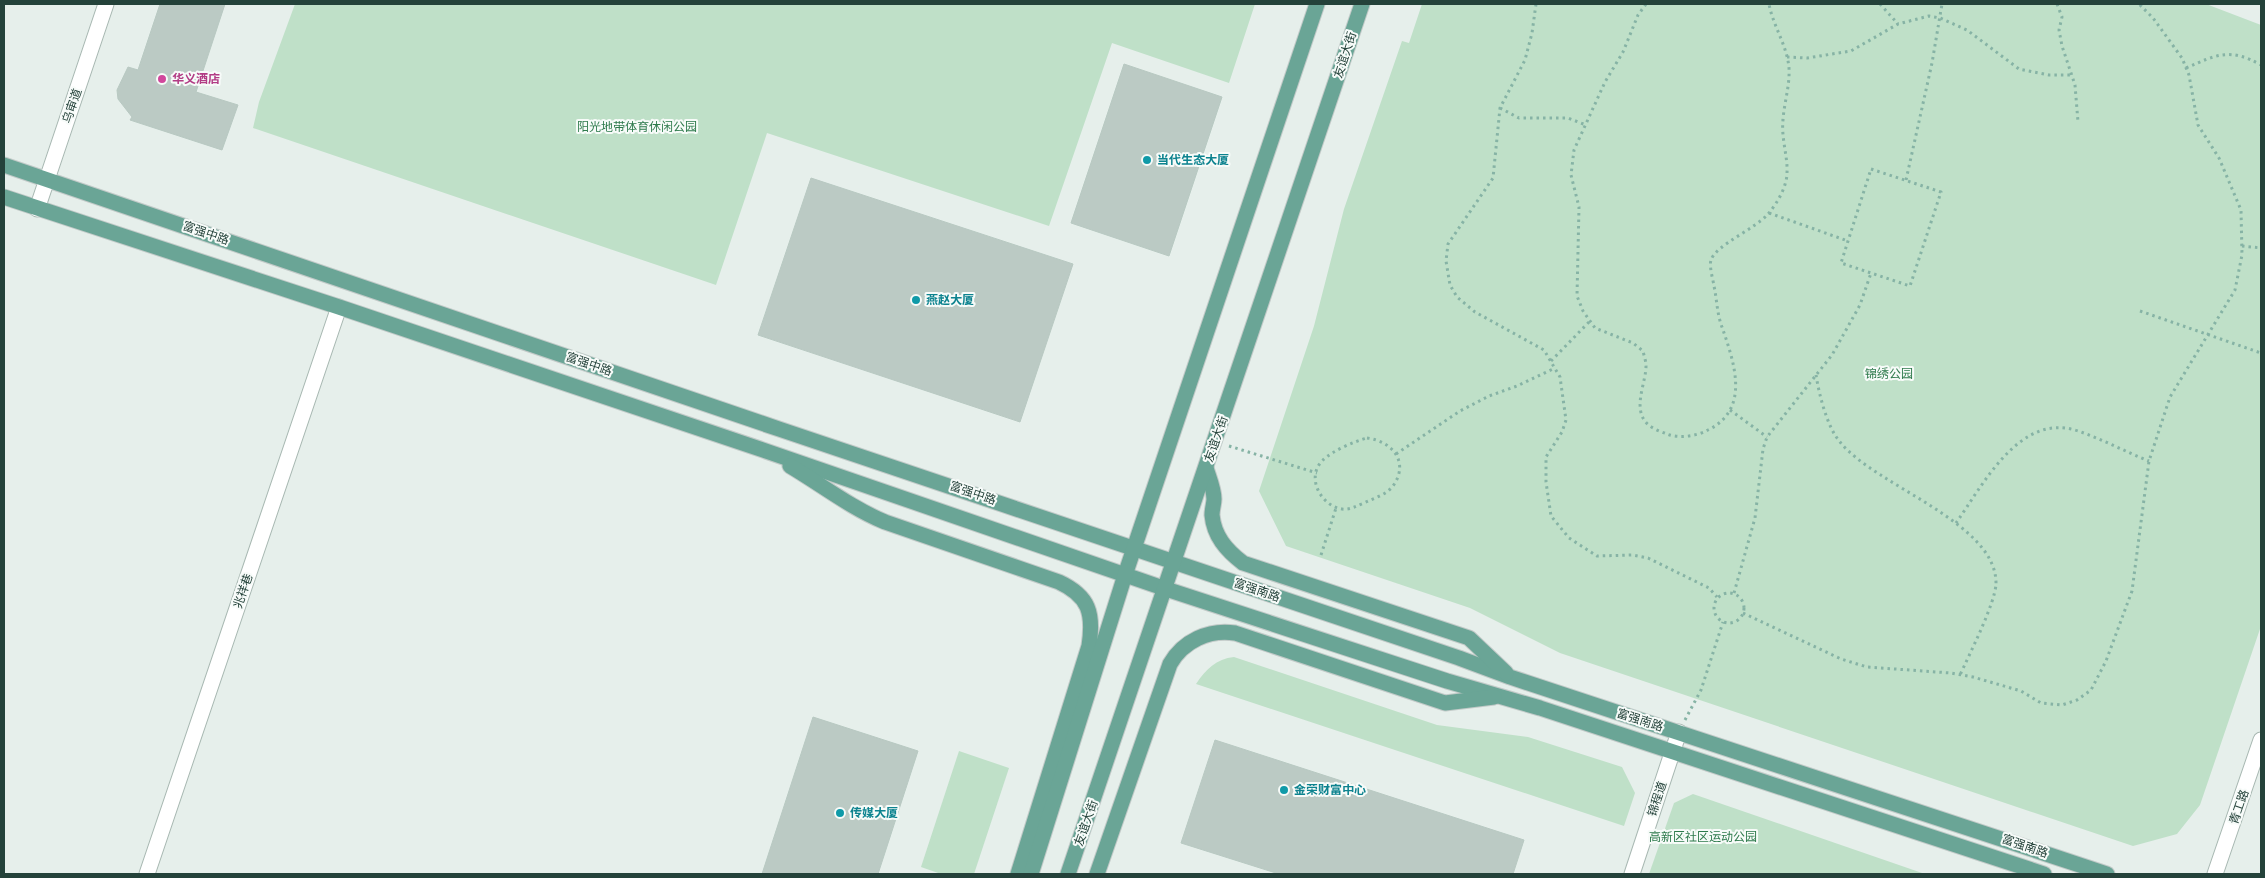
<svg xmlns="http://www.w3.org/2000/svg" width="2265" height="878" font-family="Arial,'Noto Sans SC',sans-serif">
	<rect width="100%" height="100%" fill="#e6efeb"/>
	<g fill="#bfe0c8">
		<path d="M295,4H1255L1229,83L1112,43L1049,226L767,133L716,285L253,128L259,102Z"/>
		<path d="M1422,4H2206L2261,25V626L2200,805L2177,834L2133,846L1560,653L1470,608L1286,546L1259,491L1314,326L1344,209L1402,41L1409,43Z"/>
		<path d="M1234,657L1437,725L1528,737L1622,767L1635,793L1624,826L1196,684C1206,669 1216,659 1234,657Z"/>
		<path d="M959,751L1009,768L974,874H941L921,867Z"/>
		<path d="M1693,794L1925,874H1649L1674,803Z"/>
	</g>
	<g fill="#bbcac4" stroke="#b8c9c2">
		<path d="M160,4H225L196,92L238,105L222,150L130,120L132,117L118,99L117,90L128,67L138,70Z"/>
		<path d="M1124,64L1222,97L1169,256L1071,223Z"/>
		<path d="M811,178L1073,264L1020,422L758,335Z"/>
		<path d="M813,717L918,751L878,874H762Z"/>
		<path d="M1215,740L1524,840L1513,874H1279L1181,843Z"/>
	</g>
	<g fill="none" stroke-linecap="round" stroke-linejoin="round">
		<g stroke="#a8b8b2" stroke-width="17">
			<g id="minor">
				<path d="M37,209L106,4"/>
				<path d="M147,874L339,307"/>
				<path d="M1632,874L1679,732"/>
				<path d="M2215,874L2261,740"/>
			</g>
		</g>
		<g stroke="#c2cac8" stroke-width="17">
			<g id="major">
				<path d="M4,165L779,429L1459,658L1510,677L2107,874"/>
				<path d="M4,197L339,307L763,450L1166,589L1447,681L1540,708L2044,874"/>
				<path d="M790,466C822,485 851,508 885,522L1059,582C1089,596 1094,613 1089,646L1018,874"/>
				<path d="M1206,468C1209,478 1214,489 1214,499C1214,504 1212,509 1212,515C1214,536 1226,550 1243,563L1469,638L1506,673"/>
				<path d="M1031,874L1125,575L1317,4"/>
				<path d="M1068,874L1362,4"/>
				<path d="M1097,874L1170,664C1183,641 1209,629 1235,633L1445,703L1494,697"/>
			</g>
		</g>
		<g stroke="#86b3a5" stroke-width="3" stroke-dasharray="2.5 4" stroke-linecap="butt">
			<path d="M1536,4L1532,33L1525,60L1500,108L1493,178L1448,244L1446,261L1450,285L1457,297L1475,312L1544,350L1560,377L1566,420L1562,432L1546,457V482L1551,516L1569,538L1597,556L1633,555L1648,558L1709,588L1717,597"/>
			<path d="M1646,4L1638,15L1623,52L1605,82L1574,150L1571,175L1579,207L1577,296L1583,311L1595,328L1633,343L1643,351C1644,356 1646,361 1646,366C1646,381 1635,403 1643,418C1647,427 1659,431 1667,434C1679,439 1697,436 1708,430C1751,409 1734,362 1722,327C1717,314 1717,300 1714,286C1713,279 1709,267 1711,260C1716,245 1755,229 1768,214C1777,204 1787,186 1787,173C1788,157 1781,138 1783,120C1784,103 1790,86 1789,68C1787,45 1773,26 1769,4"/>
			<path d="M1880,4L1898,24"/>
			<path d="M2057,4L2062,17L2059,30L2062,46L2075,85L2078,122"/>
			<path d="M1787,57L1807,58L1851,51L1898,24L1929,16L1940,18L1967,30L2019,69L2049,75H2070"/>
			<path d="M2186,68C2216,55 2229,47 2261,65"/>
			<path d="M1500,108L1519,118H1568L1586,125"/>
			<path d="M1871,169L1941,192L1910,286L1841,263Z"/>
			<path d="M1906,180L1932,63L1942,4"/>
			<path d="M1769,213L1848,241"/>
			<path d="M2242,246L2261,248"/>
			<path d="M2140,311L2261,353"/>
			<path d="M1551,361L1590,321"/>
			<path d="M1816,375C1819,394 1827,427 1840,442C1875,486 1996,522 1996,583C1996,602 1969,655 1960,675"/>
			<path d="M1730,410L1767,437"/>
			<path d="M1367,438C1392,441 1410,462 1393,486C1386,495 1374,498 1364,503C1356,506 1350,510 1342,509C1321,506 1305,477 1323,460C1332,451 1355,441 1367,438Z"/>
			<path d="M1229,446L1317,473"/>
			<path d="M1396,454L1460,411L1489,396L1517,386L1555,368"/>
			<path d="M1956,523C1983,485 2020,411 2078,431C2102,439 2126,452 2149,461"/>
			<path d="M1321,555L1336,508"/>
			<circle cx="1729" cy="608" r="15"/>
			<path d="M1734,593L1755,518L1763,449L1767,437L1832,355L1860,305L1871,273"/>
			<path d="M1743,613L1841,659L1867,667L1951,673L1973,677L2021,691L2041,703L2062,705L2077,700L2091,690L2106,661L2132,591L2149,461L2170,397L2235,290L2242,255L2241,210L2219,158L2198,125L2189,75L2182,58L2153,18L2139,4"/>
			<path d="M1685,720L1701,690L1723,622"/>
		</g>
		<use href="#minor" stroke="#fff" stroke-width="15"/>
		<use href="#major" stroke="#6aa596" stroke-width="15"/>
	</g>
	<circle fill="#d1479c" stroke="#f7fbf9" stroke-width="2" cx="162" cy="79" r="5"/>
	<g fill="#0f9aa8" stroke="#f7fbf9" stroke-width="2">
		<circle cx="1147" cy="160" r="5"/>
		<circle cx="916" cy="300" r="5"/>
		<circle cx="1284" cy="790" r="5"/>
		<circle cx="840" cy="813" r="5"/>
	</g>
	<g text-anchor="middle" stroke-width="4" stroke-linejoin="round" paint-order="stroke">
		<g font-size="12" fill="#24423a" stroke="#f7fbf9">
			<text transform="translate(1345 55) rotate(-72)" y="4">友谊大街</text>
			<text transform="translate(72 106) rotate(-71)" y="4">乌审道</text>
			<text transform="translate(206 233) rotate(19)" y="4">富强中路</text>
			<text transform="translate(589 364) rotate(19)" y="4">富强中路</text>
			<text transform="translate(1216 439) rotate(-71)" y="4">友谊大街</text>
			<text transform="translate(973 493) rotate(19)" y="4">富强中路</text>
			<text transform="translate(1257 590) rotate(19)" y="4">富强南路</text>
			<text transform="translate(243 591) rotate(-71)" y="4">兆祥巷</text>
			<text transform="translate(1640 720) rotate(18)" y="4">富强南路</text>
			<text transform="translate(1657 799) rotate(-72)" y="4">锦程道</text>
			<text transform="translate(2239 807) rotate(-71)" y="4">青工路</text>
			<text transform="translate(1086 823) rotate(-71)" y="4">友谊大街</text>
			<text transform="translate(2025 846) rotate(19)" y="4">富强南路</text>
		</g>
		<g font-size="12" font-weight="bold" fill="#b23c85" stroke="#f7fbf9" text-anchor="start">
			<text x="172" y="83">华义酒店</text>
		</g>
		<g font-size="12" fill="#2d7a4b" stroke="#f7fbf9">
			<text x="637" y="131">阳光地带体育休闲公园</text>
			<text x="1889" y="378">锦绣公园</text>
			<text x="1703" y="841">高新区社区运动公园</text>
		</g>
		<g font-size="12" font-weight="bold" fill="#0d838f" stroke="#f7fbf9" text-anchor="start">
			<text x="1157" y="164">当代生态大厦</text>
			<text x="926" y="304">燕赵大厦</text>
			<text x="1294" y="794">金荣财富中心</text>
			<text x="850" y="817">传媒大厦</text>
		</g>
	</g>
	<rect width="2265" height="878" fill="none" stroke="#24423a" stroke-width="10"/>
</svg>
